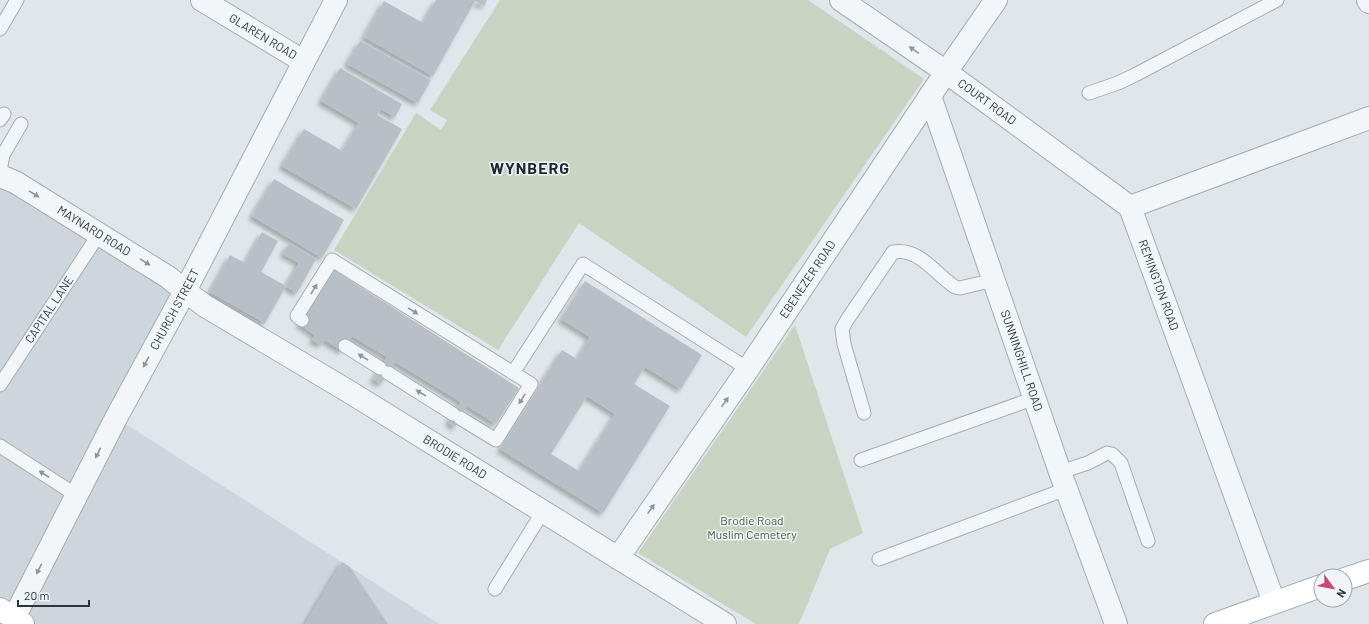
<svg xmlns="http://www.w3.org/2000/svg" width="1369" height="624" font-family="Barlow,sans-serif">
	<defs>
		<filter id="shadow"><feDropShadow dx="-3.5" dy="3.5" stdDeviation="2" flood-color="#0004"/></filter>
	</defs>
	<rect width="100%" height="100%" fill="#e0e6e9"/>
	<path fill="#ced5db" d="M0,176L185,291L116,418L439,624H0Z"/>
	<g fill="#cad3c1">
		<path d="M500,0H808L924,79L746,337L579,223L498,350L334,250L416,113L441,130L447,120L430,110Z"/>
		<path d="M795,325L863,533L830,549L799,624H756L638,553Z"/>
	</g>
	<g fill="#b8c0c6" fill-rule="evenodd" filter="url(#shadow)">
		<path d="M436,0H487L484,6L475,1L433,76L364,37L384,1L423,23Z"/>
		<path d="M360,41L431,80L418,103L347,64Z"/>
		<path d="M340,68L402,104L395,117L381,109L377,115L402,129L356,209L282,166L304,129L342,151L359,123L321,101Z"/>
		<path d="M274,179L344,220L322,258L252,216Z"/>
		<path d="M262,232L278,241L261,272L286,286L265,323L210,292L230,255L245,263Z"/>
		<path d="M289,243L316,259L297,293L286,286L299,263L283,254Z"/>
		<path d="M334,270L519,388L496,424L467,406L455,427L448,422L461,402L395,362L381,384L373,379L387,357L352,336L342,351L325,340L321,345L312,340L315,335L299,324Z"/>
		<path d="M585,281L702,355L681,389L645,367L634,384L670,406L603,513L500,449L562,350L577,359L590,337L561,319ZM587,396L615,414L579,471L551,454Z"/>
		<path d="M342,562L350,567L388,624H305Z"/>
	</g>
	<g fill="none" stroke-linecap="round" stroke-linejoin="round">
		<g stroke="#a5aeb3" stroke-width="15">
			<g id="service">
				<path d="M0,29L17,0"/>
				<path d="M1089,93L1118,83L1135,75L1277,0"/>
				<path d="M0,120L4,114"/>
				<path d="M0,171L3,155L21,124"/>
				<path d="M302,320L297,316L332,260L531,384L496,440L460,418"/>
				<path d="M345,346L380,368"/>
				<path d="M388,373L453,414"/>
				<path d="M513,373L583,264L748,369"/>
				<path id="s1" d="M0,385L99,234"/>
				<path d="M864,413L844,344L842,329L847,320L893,252C919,247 935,274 955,287L960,288L994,280"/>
				<path d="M0,446L76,495"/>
				<path d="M861,460L1035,398"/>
				<path d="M1060,472L1088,463L1107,453L1112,454L1121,463L1148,541"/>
				<path d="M879,559L1066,489"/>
				<path d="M495,589L542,513"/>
			</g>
		</g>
		<g stroke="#a5aeb3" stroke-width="24">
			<g id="minor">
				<path id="s2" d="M202,0L303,61"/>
				<path id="s3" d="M841,0L946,72L1130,207"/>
				<path id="s4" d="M930,96L1060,472L1116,624"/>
				<path id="s5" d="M1130,207L1274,602"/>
				<path d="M1130,207L1369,118"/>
				<path id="s6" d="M185,291L205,306L348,391L725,624"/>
				<path id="s7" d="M618,558L748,369L946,72L996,0"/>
			</g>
		</g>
		<g stroke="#a5aeb3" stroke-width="24">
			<g id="tertiary">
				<path d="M1368,0L1369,2"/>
				<path id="s8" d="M0,176L15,182L168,277L185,291"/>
				<path id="s9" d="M14,618L116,418L185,291L336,0"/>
			</g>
		</g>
		<g stroke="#a5aeb3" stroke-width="24">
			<g id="secondary">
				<path d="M1345,579L1369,571"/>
				<path d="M0,609L23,624"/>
				<path d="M1215,624L1321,586"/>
			</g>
		</g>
		<use href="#service" stroke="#f3f6f8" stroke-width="13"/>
		<use href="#minor" stroke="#f3f6f8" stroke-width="22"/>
		<use href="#tertiary" stroke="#f3f6f8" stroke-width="22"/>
		<use href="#secondary" stroke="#fff" stroke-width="22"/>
	</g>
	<defs><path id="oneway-solid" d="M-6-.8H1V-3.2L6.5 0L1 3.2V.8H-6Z"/></defs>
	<g fill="#8e969c">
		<use href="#oneway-solid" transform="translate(914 50) rotate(-146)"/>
		<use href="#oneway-solid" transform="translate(34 194) rotate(32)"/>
		<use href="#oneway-solid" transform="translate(145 262) rotate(32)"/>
		<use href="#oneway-solid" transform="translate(314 289) rotate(-58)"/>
		<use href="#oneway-solid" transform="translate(413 311) rotate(32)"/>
		<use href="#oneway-solid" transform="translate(363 357) rotate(-148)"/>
		<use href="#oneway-solid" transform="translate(146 362) rotate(118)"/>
		<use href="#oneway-solid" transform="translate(421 393) rotate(-148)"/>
		<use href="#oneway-solid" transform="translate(522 399) rotate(122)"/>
		<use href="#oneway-solid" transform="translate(725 402) rotate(-55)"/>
		<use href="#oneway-solid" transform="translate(98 453) rotate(117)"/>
		<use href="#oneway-solid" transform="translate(44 474) rotate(-147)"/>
		<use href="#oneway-solid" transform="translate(651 509) rotate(-55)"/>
		<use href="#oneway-solid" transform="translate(39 569) rotate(117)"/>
	</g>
	<g text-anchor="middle" stroke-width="3" stroke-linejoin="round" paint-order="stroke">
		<g font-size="12" fill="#293641" stroke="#f0f4f7">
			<text dy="4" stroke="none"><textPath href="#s2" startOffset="71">GLAREN ROAD</textPath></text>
			<text dy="4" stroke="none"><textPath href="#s3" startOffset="178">COURT ROAD</textPath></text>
			<text dy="4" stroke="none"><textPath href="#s8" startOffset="109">MAYNARD ROAD</textPath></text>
			<text dy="4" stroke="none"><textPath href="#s7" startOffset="337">EBENEZER ROAD</textPath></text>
			<text dy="4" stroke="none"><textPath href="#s5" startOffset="83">REMINGTON ROAD</textPath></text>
			<text dy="4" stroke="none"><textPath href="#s1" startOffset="90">CAPITAL LANE</textPath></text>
			<text dy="4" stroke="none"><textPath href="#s9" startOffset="348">CHURCH STREET</textPath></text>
			<text dy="4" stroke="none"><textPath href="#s4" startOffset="280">SUNNINGHILL ROAD</textPath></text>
			<text dy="4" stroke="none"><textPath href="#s6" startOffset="317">BRODIE ROAD</textPath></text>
		</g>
		<g font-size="12" fill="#455d36" stroke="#f0f4f7">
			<text x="752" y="525">Brodie Road<tspan x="752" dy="14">Muslim Cemetery</tspan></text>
		</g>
		<g font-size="16" font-weight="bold" letter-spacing="1" fill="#1b2732" stroke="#f0f4f7">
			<text x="530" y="174">WYNBERG</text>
		</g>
	</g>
	<g transform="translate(1333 588) rotate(122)"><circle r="19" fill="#f0f4f7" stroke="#a0a8ae"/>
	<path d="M0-3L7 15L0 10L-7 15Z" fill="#cf4575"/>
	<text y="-6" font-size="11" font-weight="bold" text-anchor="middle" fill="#293641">N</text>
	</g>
	<path d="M18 600v6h71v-6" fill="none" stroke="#293641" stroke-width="2"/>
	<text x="24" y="600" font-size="12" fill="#293641" stroke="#f0f4f7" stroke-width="3" paint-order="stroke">20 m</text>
</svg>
